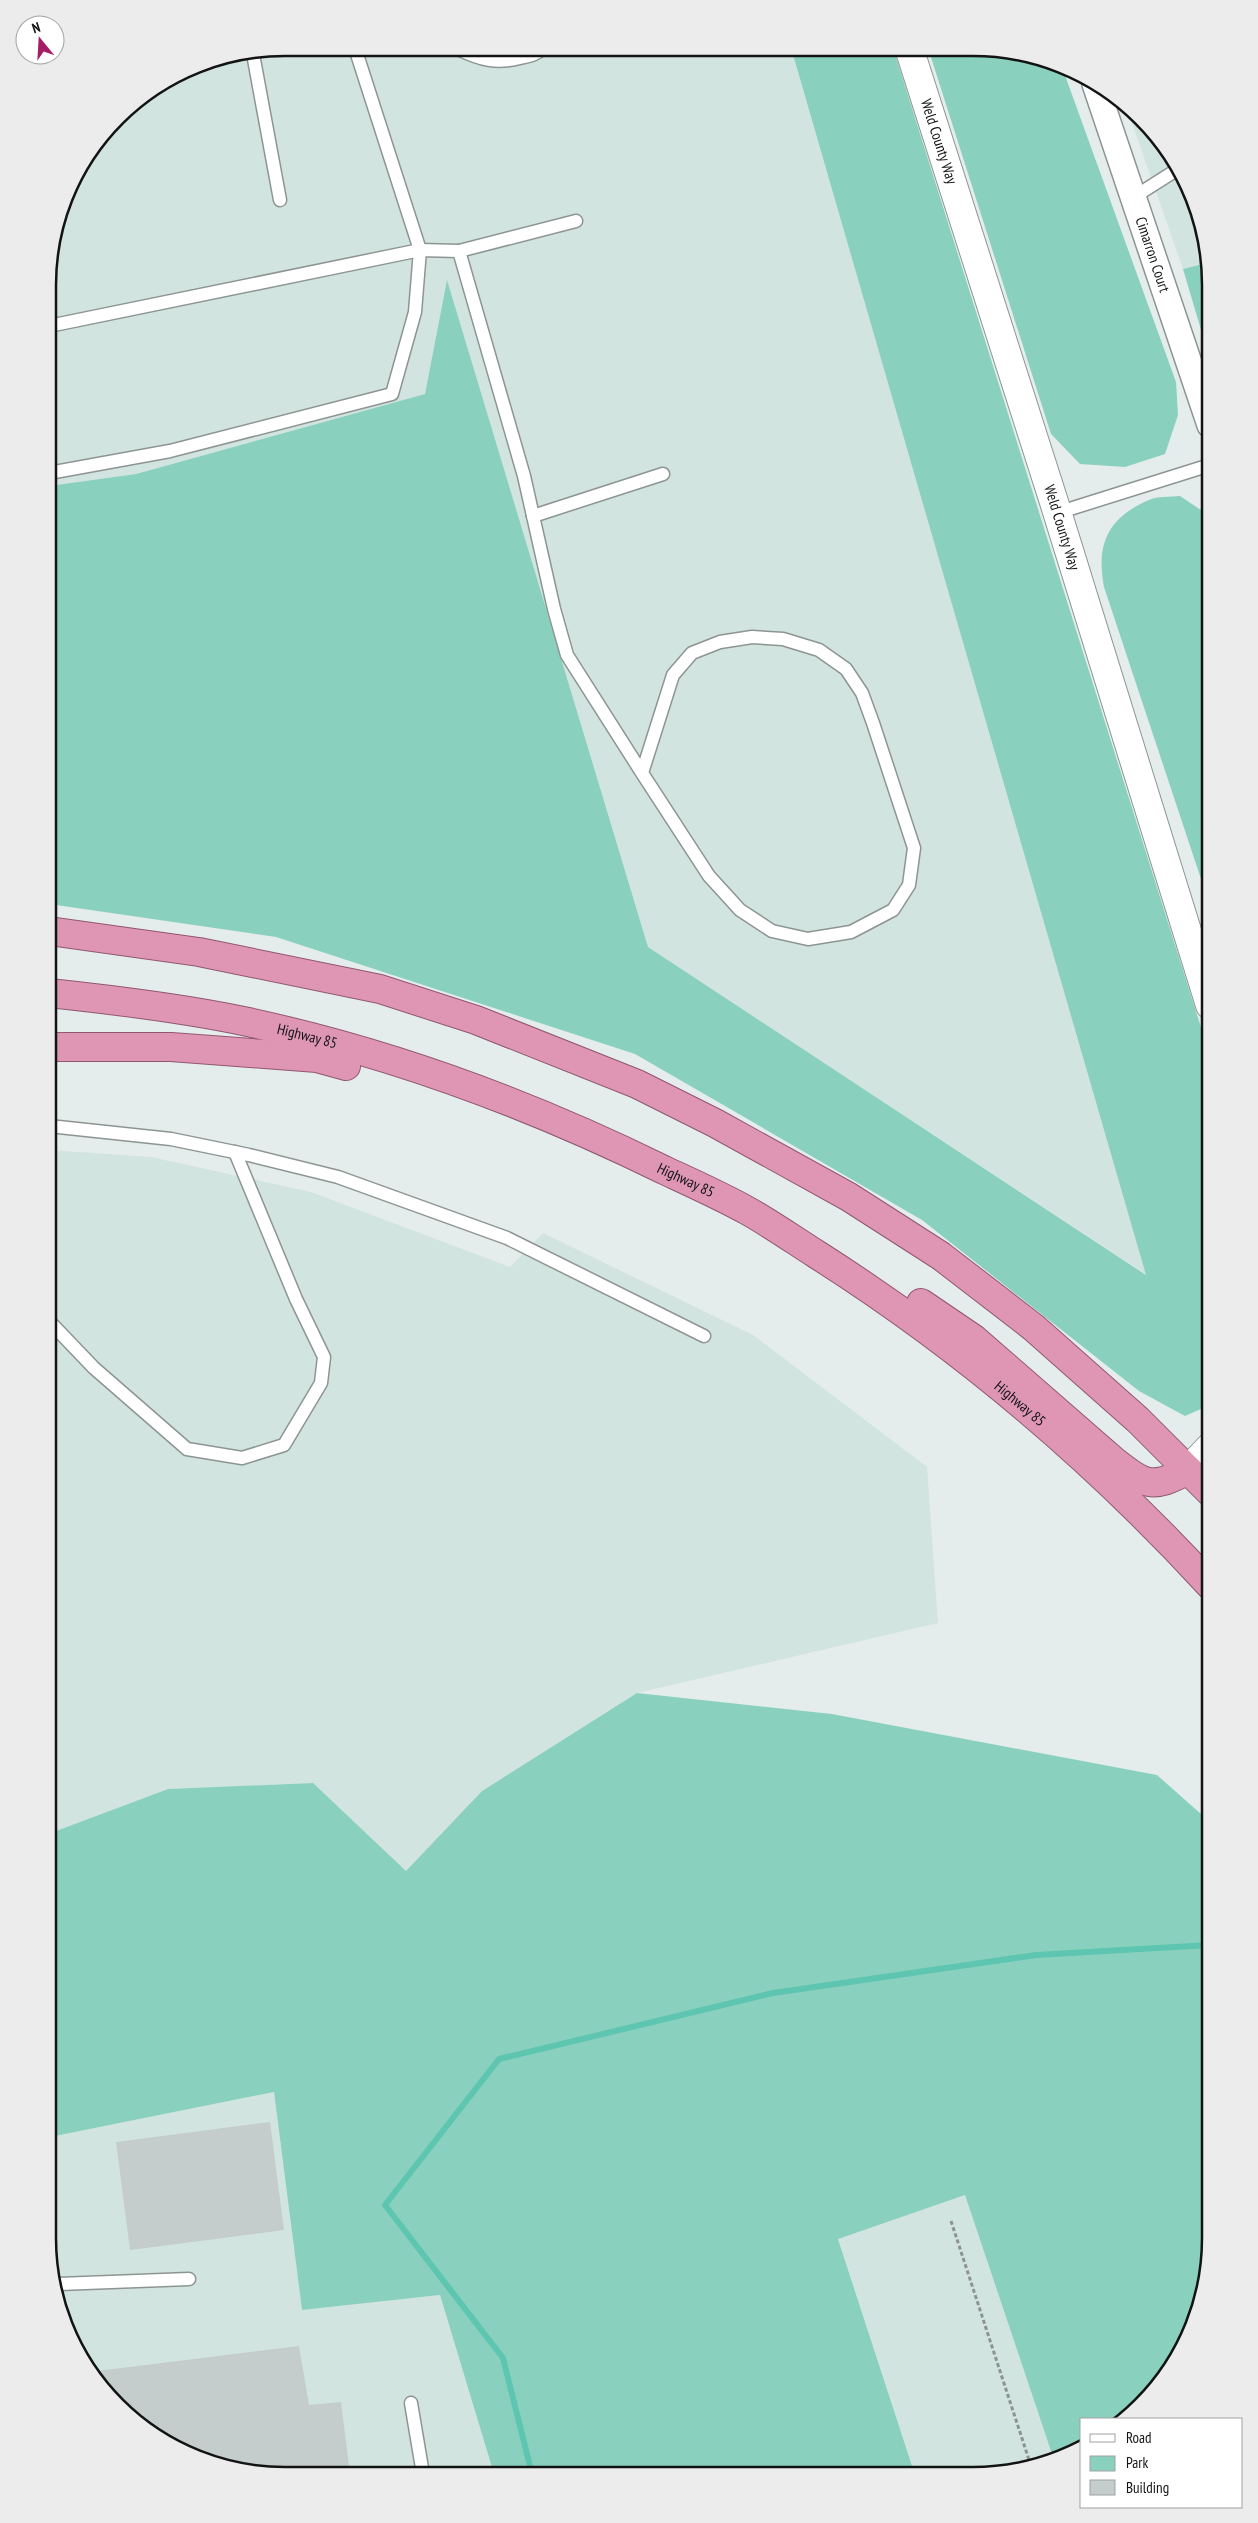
<svg xmlns="http://www.w3.org/2000/svg" width="1258" height="2523" font-family="'PT Sans Narrow',sans-serif">
	<rect width="100%" height="100%" fill="#e4edeb"/>
	<g fill="#d2e4df">
		<path d="M285,48L792,51L1147,1275L648,947L447,281L425,394L136,474L49,486L50,255L72,180L128,107L195,66Z"/>
		<path d="M1125,103L1171,153L1198,209L1207,263L1183,269Z"/>
		<path d="M49,1150L151,1157L311,1192L510,1267L543,1233L753,1335L927,1467L938,1623L637,1693L482,1791L406,1871L312,1783L168,1789L48,1834Z"/>
		<path d="M274,2092L302,2310L440,2295L494,2474L254,2473L180,2451L129,2417L88,2370L60,2314L48,2238V2134L50,2137Z"/>
		<path d="M965,2195L1054,2460L973,2475H915L838,2238Z"/>
	</g>
	<g fill="#8ad0bf">
		<path d="M792,51H894L1210,1056V1405L1185,1416L1139,1391L922,1220L635,1054L276,937L49,904V486L136,474L425,394L447,280L648,947L1146,1275Z"/>
		<path d="M929,51L1019,52L1062,67L1176,382L1178,415L1165,454L1125,467L1080,464L1051,434Z"/>
		<path d="M1207,263L1210,285V360L1183,269Z"/>
		<path d="M1180,496L1204,512L1210,522V906L1104,587C1096,545 1107,518 1149,500C1157,496 1170,497 1180,496Z"/>
		<path d="M637,1693L832,1714L1157,1775L1210,1822V2253L1192,2328L1161,2383L1122,2419H1082V2447L1054,2460L965,2195L838,2239L915,2475L494,2474L440,2295L302,2310L274,2092L50,2137L48,2134V1834L168,1789L313,1783L406,1871L482,1791Z"/>
	</g>
	<g fill="none" stroke-linecap="round" stroke-linejoin="round">
		<path stroke="#5ec6b0" stroke-width="6" d="M532,2474L503,2358L385,2205L499,2059L773,1993L1036,1955L1210,1945"/>
	</g>
	<g fill="#c4cdcb">
		<path d="M270,2122L284,2230L130,2250L116,2142Z"/>
		<path d="M299,2346L309,2405L341,2402L350,2474L254,2473L180,2451L129,2417L89,2372Z"/>
	</g>
	<g fill="none" stroke-linecap="round" stroke-linejoin="round">
		<g stroke="#8d9593" stroke-width="15">
			<g id="service">
				<path d="M458,49C481,60 496,64 520,58C529,56 536,55 542,49"/>
				<path d="M253,54L280,200"/>
				<path d="M1134,197L1178,169"/>
				<path d="M459,251L576,221"/>
				<path d="M49,326L420,250L459,251L524,476L554,609L567,655L642,773L709,876L740,910L772,931L808,939L851,932L893,910L909,885L914,848L873,723L862,693L846,669L819,650L783,639L752,637L720,642L692,653L673,675L642,773"/>
				<path d="M49,473L170,451L392,394L415,312L420,250L355,48"/>
				<path d="M1057,513L1210,465"/>
				<path d="M533,516L663,474"/>
				<path d="M49,1126L171,1139L249,1155L338,1177L507,1238L704,1336"/>
				<path d="M48,1320L94,1368L187,1449L242,1458L284,1445L321,1383L324,1357L296,1299L235,1152"/>
				<path d="M56,2292L59,2284L189,2279"/>
				<path d="M411,2403L423,2474"/>
			</g>
		</g>
		<g stroke="#8d9593" stroke-width="28">
			<g id="minor">
				<path id="s1" d="M1095,84L1210,425"/>
			</g>
		</g>
		<g stroke="#8d9593" stroke-width="30">
			<g id="tertiary">
				<path id="s2" d="M910,51L1054,502L1210,1005"/>
				<path d="M1188,1470L1210,1447"/>
			</g>
		</g>
		<g stroke="#915770" stroke-width="30">
			<g id="trunk">
				<path d="M49,931L199,952L380,989L476,1020L637,1084L715,1123L849,1197L941,1256L1033,1327L1138,1420L1210,1492"/>
				<path id="s3" d="M49,993C115,1000 182,1008 248,1022C392,1053 532,1105 664,1170C692,1183 721,1196 748,1211C771,1224 794,1240 816,1254C961,1346 1094,1459 1210,1585"/>
				<path d="M49,1047H171L317,1058L346,1066"/>
				<path d="M921,1303L974,1339L1114,1461C1145,1485 1152,1490 1188,1470"/>
			</g>
		</g>
		<path stroke="#8c9391" stroke-width="3" stroke-dasharray="4 2.5" stroke-linecap="butt" d="M951,2221L1031,2466"/>
		<use href="#service" stroke="#fff" stroke-width="12"/>
		<use href="#minor" stroke="#fff" stroke-width="25"/>
		<use href="#tertiary" stroke="#fff" stroke-width="28"/>
		<use href="#trunk" stroke="#de96b4" stroke-width="28"/>
	</g>
	<g text-anchor="middle" stroke-width="5" stroke-linejoin="round" paint-order="stroke">
		<g font-size="15" fill="#111413" stroke="#fff">
			<text dy="5" stroke="none"><textPath href="#s2" startOffset="95">Weld County Way</textPath></text>
			<text dy="5" stroke="none"><textPath href="#s1" startOffset="180">Cimarron Court</textPath></text>
			<text dy="5" stroke="none"><textPath href="#s2" startOffset="500">Weld County Way</textPath></text>
			<text dy="5" stroke="none"><textPath href="#s3" startOffset="262">Highway 85</textPath></text>
			<text dy="5" stroke="none"><textPath href="#s3" startOffset="668">Highway 85</textPath></text>
			<text dy="5" stroke="none"><textPath href="#s3" startOffset="1071">Highway 85</textPath></text>
		</g>
	</g>
	<path d="M0 0H1258V2523H0ZM285 56H973A229 229 0 0 1 1202 285V2238A229 229 0 0 1 973 2467H285A229 229 0 0 1 56 2238V285A229 229 0 0 1 285 56Z" fill="#ececec" fill-rule="evenodd"/>
	<path fill="none" stroke="#111413" stroke-width="2.5" d="M285 56H973A229 229 0 0 1 1202 285V2238A229 229 0 0 1 973 2467H285A229 229 0 0 1 56 2238V285A229 229 0 0 1 285 56Z"/>
	<rect x="1080" y="2418" width="162" height="90" fill="#ffffff" stroke="#a0a1a1"/>
	<rect x="1090" y="2434" width="25" height="8" fill="#ffffff" stroke="#a0a1a1"/>
	<text x="1126" y="2443" font-size="15" fill="#111413">Road</text>
	<rect x="1090" y="2456" width="25" height="15" fill="#8ad0bf" stroke="#a0a1a1"/>
	<text x="1126" y="2468" font-size="15" fill="#111413">Park</text>
	<rect x="1090" y="2480" width="25" height="15" fill="#c4cdcb" stroke="#a0a1a1"/>
	<text x="1126" y="2493" font-size="15" fill="#111413">Building</text>
	<g transform="translate(40 40) rotate(342)"><circle r="24" fill="#ffffff" stroke="#a0a1a1"/>
	<path d="M0-4L9 19L0 12L-9 19Z" fill="#a41d66"/>
	<text y="-8" font-size="14" font-weight="bold" text-anchor="middle" fill="#111413">N</text>
	</g>
</svg>
